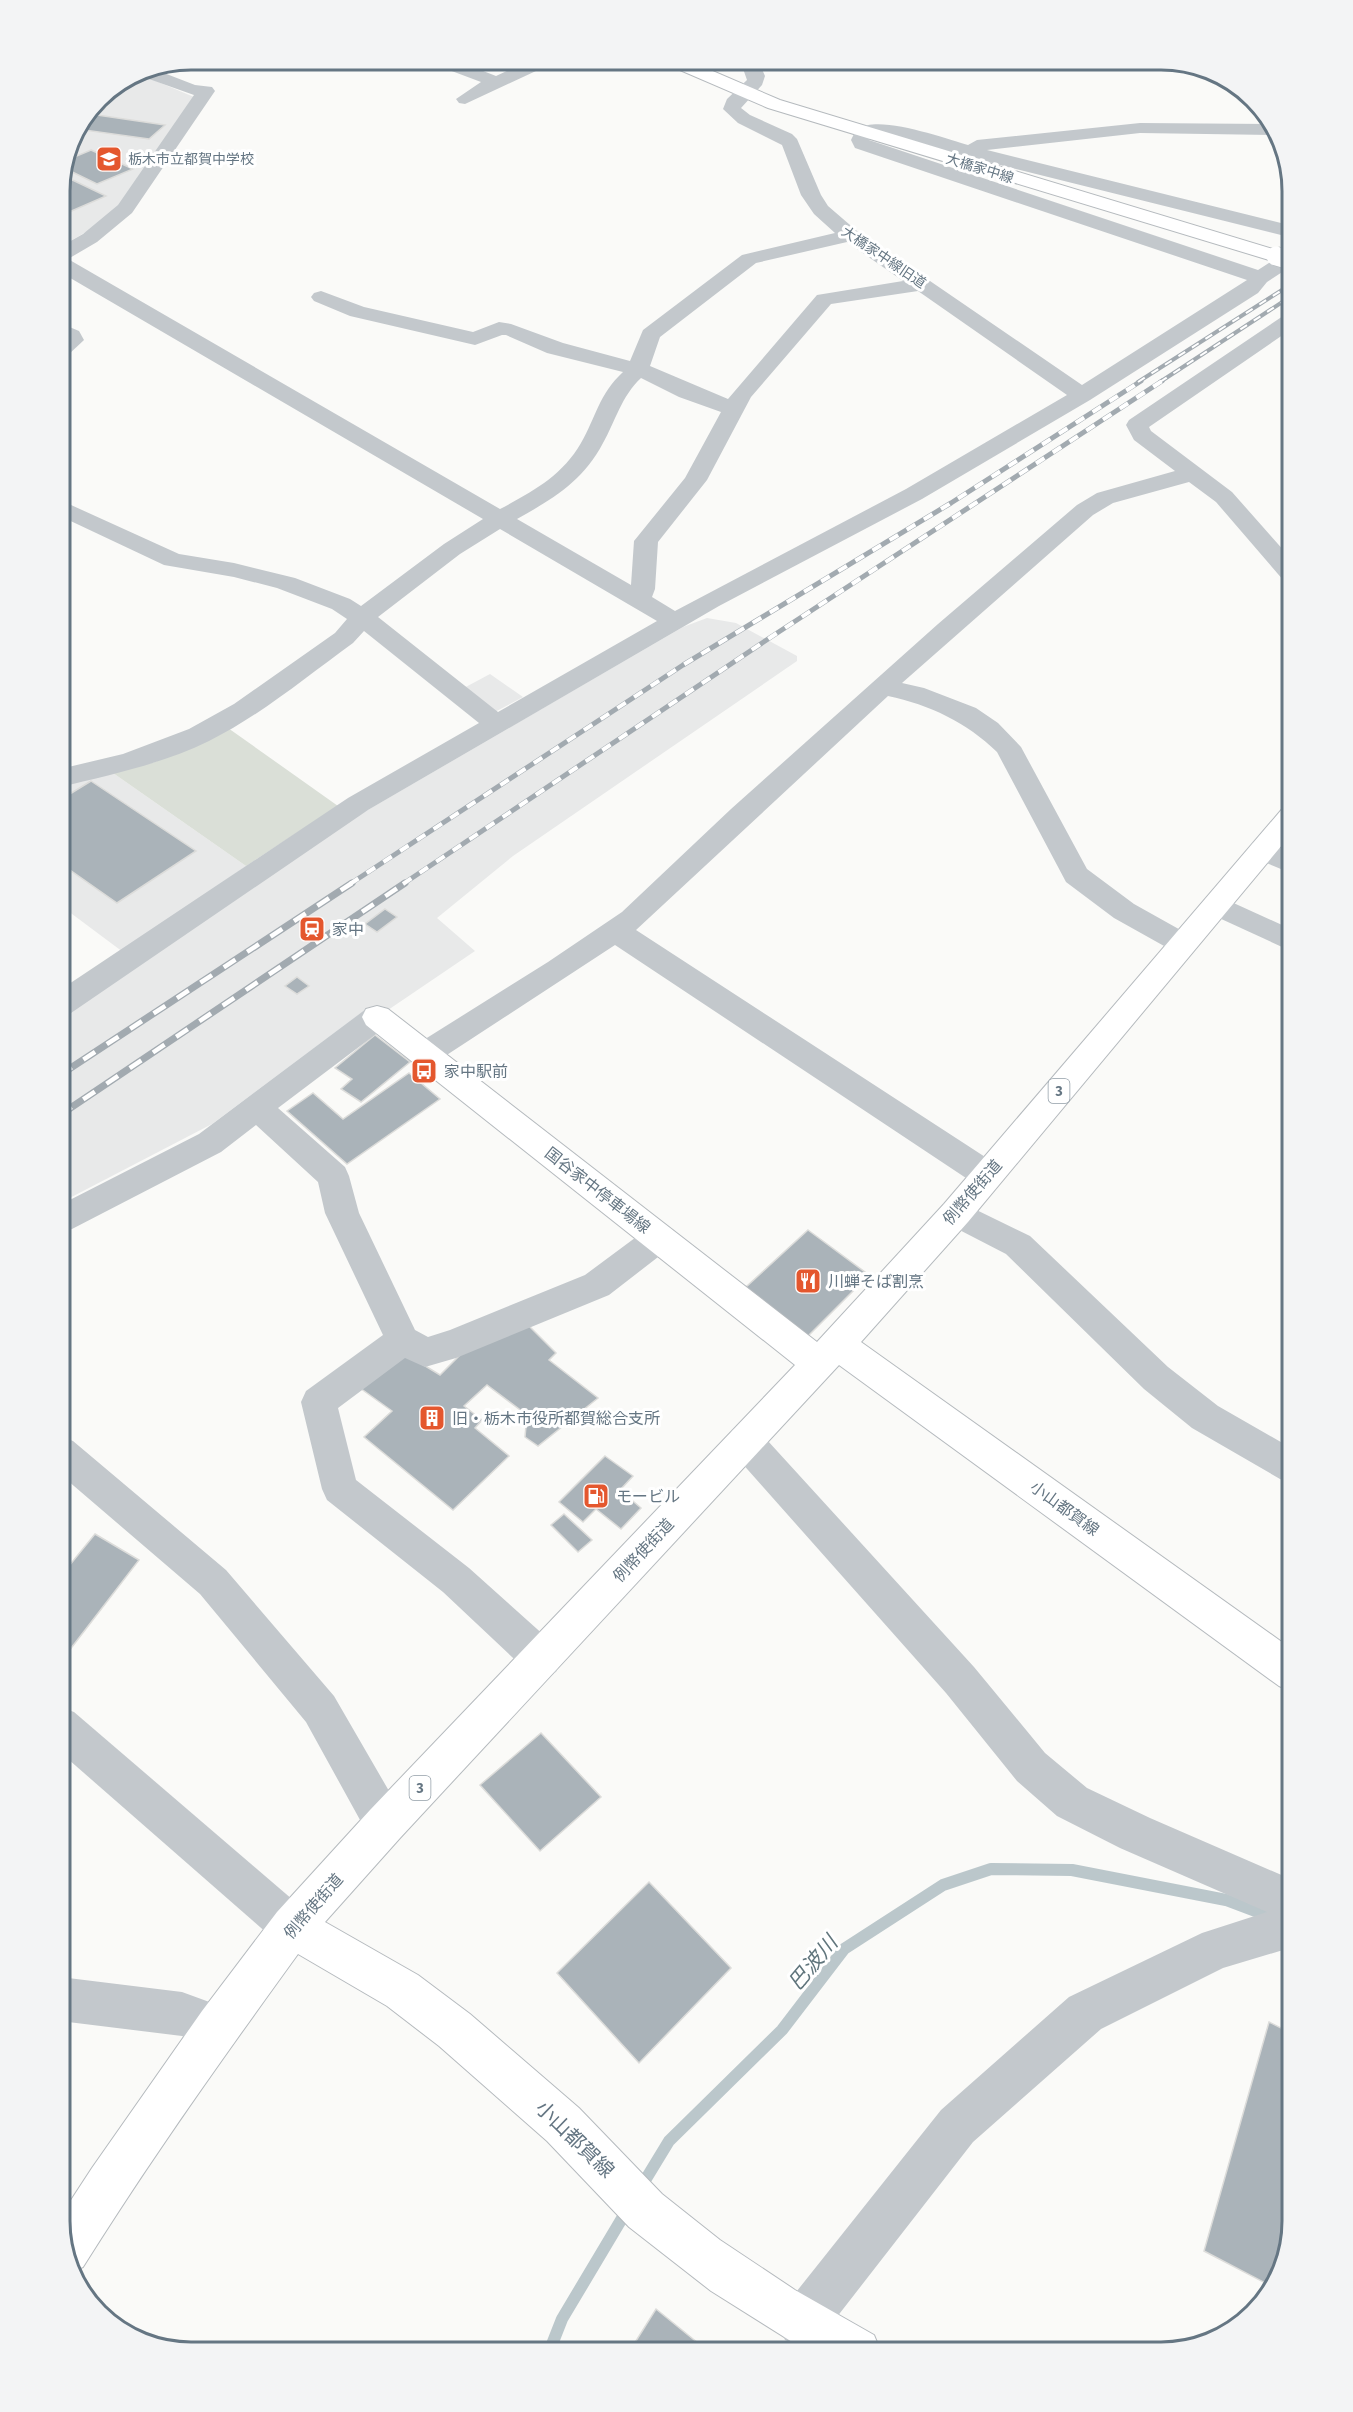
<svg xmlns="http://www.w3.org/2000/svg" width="1353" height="2412" font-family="'Fira Sans Condensed','Noto Sans JP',sans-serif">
	<rect width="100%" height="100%" fill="#fafaf8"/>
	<g fill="#e8e9e9">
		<path d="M137,73L194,97L114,212L103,222L60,247V183L73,134L99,98Z"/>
		<path d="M707,618L736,623L797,656V661L513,856L437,918L475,951L388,1010L369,1008L361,1013L212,1124L60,1203V1014L342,825L683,627Z"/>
		<path d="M490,674L523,697L493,713L462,689Z"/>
		<path d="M113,773L246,866L123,952L60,905V785Z"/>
	</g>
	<path fill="#dadfd7" d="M228,728L338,806L246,866L113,773L155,762Z"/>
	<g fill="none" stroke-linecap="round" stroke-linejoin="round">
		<g stroke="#bbc7cb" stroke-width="12">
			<path d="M641,2187L669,2141L782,2030L844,1949L943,1885L991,1869L1072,1870L1226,1900L1271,1917"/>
			<path d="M549,2352L562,2319L627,2210"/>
		</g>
	</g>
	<g fill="#aab3b9" stroke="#dcdcda" stroke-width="1.5">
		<path d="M92,108L104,109L97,115L165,125L149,139L77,129Z"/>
		<path d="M91,150L133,169L97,184L64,168L67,160Z"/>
		<path d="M62,175L106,196L60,216Z"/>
		<path d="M91,781L196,851L117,903L60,863V800Z"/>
		<path d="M385,909L397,917L377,932L365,924Z"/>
		<path d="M297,977L309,986L297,994L285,986Z"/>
		<path d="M375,1035L410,1062L361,1102L341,1089L352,1079L335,1068Z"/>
		<path d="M409,1073L440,1099L347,1164L287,1111L313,1093L343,1119Z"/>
		<path d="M808,1230L869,1275L808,1336L746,1287Z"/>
		<path d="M527,1324L556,1353L549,1360L598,1398L538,1446L525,1437L527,1415L487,1385L464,1406L482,1420L475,1428L509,1456L453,1510L364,1437L392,1411L360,1388L404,1353L440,1375L470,1345Z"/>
		<path d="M605,1456L633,1476L620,1490L641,1508L621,1529L596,1509L583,1522L559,1502Z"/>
		<path d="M564,1514L592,1540L578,1552L551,1525Z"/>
		<path d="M95,1534L139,1560L65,1656L60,1654V1577Z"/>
		<path d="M541,1733L601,1797L540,1851L480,1785Z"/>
		<path d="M649,1882L731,1968L639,2063L557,1973Z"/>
		<path d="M1269,2022L1293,2034V2221L1273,2287L1204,2251Z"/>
		<path d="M656,2309L709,2352H629Z"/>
	</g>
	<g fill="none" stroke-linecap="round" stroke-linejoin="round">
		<g stroke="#b5babe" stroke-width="2">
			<g id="major">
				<path d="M663,60H687L780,100L1283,252L1286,256L1283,260H1269L768,108L666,64Z"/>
				<path d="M1293,805V832L968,1222L861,1342L1293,1650V1692L1279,1686L839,1365L400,1838L325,1922L418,1975L470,2014L579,2108L662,2194L720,2240L795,2290L874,2335L881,2352H808L711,2291L629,2227L547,2141L439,2046L387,2006L298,1954C224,2056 150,2160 83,2267L71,2272L60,2217L92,2168L202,2011L277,1912L370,1810L795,1365L366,1025L362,1017L366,1009L377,1006L388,1009L817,1342L944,1204L1283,808Z"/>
			</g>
		</g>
		<g fill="#c3c8cc" fill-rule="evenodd">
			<path d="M430,60H455L496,76L531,60H554L551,64L465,104L459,103L456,99L481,82L433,64Z"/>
			<path d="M740,60H758L765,76L762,85L741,108L750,115L792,134L797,139L821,195L828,206L857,231L1082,385L1247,280L855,148L851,140C853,136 855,131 859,129C878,114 946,139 968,145L977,140L1140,123L1270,124L1278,135L1140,133L987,150L1293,226V238L972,158L897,136H873L869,140L1258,270L1286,252L1293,250V265L1267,282L1258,293L1090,400L922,499L719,606L368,810L71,1013L60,1016V990L348,798L479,723L364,631L353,643C306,677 261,715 209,741C162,764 110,775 60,787V769L123,754L189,729L234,704L335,633L347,619L332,609L277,588L234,577L164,565L60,516V500L179,554L234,563L295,578L350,599L361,606L444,544L483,519L60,272V247L83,234L118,205L194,95L135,74L151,68L195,85L212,87L215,91L132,213L97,242L68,259L500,509C532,492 562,476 581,443C596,417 599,394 623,372L547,353L506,335H502L475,345L350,316L314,301L311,297L314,293L321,291L364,307L473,332L499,322L511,324L563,343L630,361L643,330L742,255L835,233L814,214L801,195L782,145L738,123L723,109L727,99L747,80ZM847,242L903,281L817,295L728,399L650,366L660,337L756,263ZM918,291L1067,395L906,489L675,611L652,597L655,589L658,542L707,480L751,397L831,304ZM641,378L679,397L721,412L685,478L634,541L631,585L517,519C553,499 583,481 603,443C616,420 621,397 641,378ZM500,529L657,621L498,712L378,617L460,554Z"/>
			<path d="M1293,312V328L1149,427L1151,431L1232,492L1293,561V583L1284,581L1216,502L1189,482L1113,503L1093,515L902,683L924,688L976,708L998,723L1021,747L1087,869L1134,904L1193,937L1198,944L1193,951L1183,954L1173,951L1114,918L1066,882L997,752C966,722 930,705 888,696L636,930L999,1166L1003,1175L999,1184L987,1188L975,1184L615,945L436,1062L425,1065L414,1062L410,1054L414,1046L548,962L622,912L731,809L938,624L1077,505L1097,493L1175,471L1134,440L1126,425L1129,420L1286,314Z"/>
			<path d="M60,323L79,331L84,340L68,355L60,356Z"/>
			<path d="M1262,841L1293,853V874L1252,857L1248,850L1252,843Z"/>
			<path d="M1216,895L1293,930V952L1206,912L1202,905L1206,898Z"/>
			<path d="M377,1006L388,1009L392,1017L388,1025L278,1108L345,1167L349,1176L359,1213L415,1330L428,1337L450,1330L585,1275L647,1229L659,1225L671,1229L676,1238L671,1247L609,1295L456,1358L425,1367L405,1358L338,1408L356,1480L469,1568L556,1646L562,1659L556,1672L542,1677L528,1672L443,1592L327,1500L322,1489L301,1402L306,1391L383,1335L325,1213L318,1182L256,1125L221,1152L72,1229L60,1233V1205L199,1134L366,1009Z"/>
			<path d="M956,1200L1030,1236L1168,1367L1218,1406L1293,1449V1484L1280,1479L1192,1428L1144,1389L1006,1254L944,1222L939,1213L944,1204Z"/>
			<path d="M745,1425L758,1430L974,1667L1045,1753L1087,1788L1150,1818L1293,1880V1947L1223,1968L1101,2029L973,2142L819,2340L802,2347L785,2340L778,2323L785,2306L941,2110L1069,1997L1202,1933L1267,1912L1120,1848L1057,1816L1017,1781L946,1693L732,1452L727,1441L732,1430Z"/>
			<path d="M60,1436L73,1441L226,1570L334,1696L400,1810L406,1824L400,1838L385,1845L370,1838L306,1722L200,1594L60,1474Z"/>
			<path d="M60,1707L74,1712L307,1912L313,1927L307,1942L292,1948L277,1942L60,1752Z"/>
			<path d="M60,1977L182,1992L234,2011L240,2027L234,2043L218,2049L182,2036L60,2021Z"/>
		</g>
		<use href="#major" fill="#fff" fill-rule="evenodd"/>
		<g stroke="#a2aab0" stroke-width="4">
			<g id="rail-far2">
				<path d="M1138,382L1293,283"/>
				<path d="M1160,382L1293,295"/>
			</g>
		</g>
		<g stroke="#a2aab0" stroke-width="5">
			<g id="rail-far1">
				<path d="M350,884L683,665L951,503L1141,381"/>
				<path d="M403,884L771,637L1162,381"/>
			</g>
		</g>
		<g stroke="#a2aab0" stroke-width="7">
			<g id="rail">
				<path d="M60,1075L352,883"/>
				<path d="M60,1115L405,883"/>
			</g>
		</g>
		<use href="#rail-far2" stroke="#fff" stroke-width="2" stroke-dasharray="8" stroke-linecap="butt"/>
		<use href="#rail-far1" stroke="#fff" stroke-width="4" stroke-dasharray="10" stroke-linecap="butt"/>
		<use href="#rail" stroke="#fff" stroke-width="4.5" stroke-dasharray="14" stroke-linecap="butt"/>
		<g stroke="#b5babe" stroke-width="20" stroke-linecap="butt">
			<path id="major-bridge" d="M1276,256L1293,261"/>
		</g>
		<use href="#major-bridge" stroke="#fff" stroke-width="19"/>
	</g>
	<defs>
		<g id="school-square" transform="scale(1.35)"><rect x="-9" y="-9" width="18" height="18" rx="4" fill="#e4572e" stroke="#fff"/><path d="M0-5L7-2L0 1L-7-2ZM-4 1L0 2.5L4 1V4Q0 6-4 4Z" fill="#fff"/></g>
		<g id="station-square" transform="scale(1.35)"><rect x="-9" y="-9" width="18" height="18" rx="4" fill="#e4572e" stroke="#fff"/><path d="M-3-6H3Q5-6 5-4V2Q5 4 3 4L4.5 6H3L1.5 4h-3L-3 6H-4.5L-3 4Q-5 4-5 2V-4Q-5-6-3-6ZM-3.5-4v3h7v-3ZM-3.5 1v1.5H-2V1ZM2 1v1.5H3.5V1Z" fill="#fff"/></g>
		<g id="bus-square" transform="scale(1.35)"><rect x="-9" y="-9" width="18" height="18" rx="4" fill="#e4572e" stroke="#fff"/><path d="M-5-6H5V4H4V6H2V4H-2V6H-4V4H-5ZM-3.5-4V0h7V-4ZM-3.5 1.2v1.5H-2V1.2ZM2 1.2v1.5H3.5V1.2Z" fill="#fff"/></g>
		<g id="restaurant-square" transform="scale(1.35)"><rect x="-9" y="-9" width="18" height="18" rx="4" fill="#e4572e" stroke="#fff"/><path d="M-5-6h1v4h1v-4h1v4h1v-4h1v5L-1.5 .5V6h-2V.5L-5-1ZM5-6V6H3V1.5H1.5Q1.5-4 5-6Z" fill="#fff"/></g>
		<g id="building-square" transform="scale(1.35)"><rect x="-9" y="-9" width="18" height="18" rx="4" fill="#e4572e" stroke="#fff"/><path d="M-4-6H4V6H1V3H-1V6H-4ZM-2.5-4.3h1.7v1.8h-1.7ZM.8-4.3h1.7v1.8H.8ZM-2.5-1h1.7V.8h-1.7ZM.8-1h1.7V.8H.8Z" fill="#fff"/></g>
		<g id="fuel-square" transform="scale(1.35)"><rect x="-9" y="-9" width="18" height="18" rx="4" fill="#e4572e" stroke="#fff"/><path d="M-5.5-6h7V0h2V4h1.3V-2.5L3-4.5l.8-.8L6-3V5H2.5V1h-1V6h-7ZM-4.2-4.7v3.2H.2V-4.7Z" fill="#fff"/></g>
	</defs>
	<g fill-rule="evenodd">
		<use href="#school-square" x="109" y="159"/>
		<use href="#station-square" x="312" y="929"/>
		<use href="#bus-square" x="424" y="1071"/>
		<use href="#restaurant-square" x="808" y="1281"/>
		<use href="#building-square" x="432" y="1418"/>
		<use href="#fuel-square" x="596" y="1496"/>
	</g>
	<g text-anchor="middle" stroke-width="6" stroke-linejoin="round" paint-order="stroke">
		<g font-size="14" fill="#657683" stroke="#fff" text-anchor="start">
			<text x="128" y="164">栃木市立都賀中学校</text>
		</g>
		<g font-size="14" fill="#657683" stroke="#fff">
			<text transform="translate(980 168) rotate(17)" y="5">大橋家中線</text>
			<text transform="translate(884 257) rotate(34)" y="5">大橋家中線旧道</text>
		</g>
		<g fill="#fff" stroke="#939fa8" stroke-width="1.5">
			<rect x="1048.5" y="1079" width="21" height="24" rx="4.5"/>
			<rect x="409.5" y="1776" width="21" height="24" rx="4.5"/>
		</g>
		<g font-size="15" font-weight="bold" fill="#657683">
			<text x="1059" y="1096">3</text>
			<text x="420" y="1793">3</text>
		</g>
		<g font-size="16" fill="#657683" stroke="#fff" text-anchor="start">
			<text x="332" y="935">家中</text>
			<text x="444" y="1077">家中駅前</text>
			<text x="828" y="1287">川蝉そば割烹</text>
			<text x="452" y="1424">旧・栃木市役所都賀総合支所</text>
			<text x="616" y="1502">モービル</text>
		</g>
		<g font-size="16" fill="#657683" stroke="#fff">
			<text transform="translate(598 1190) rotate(38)" y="6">国谷家中停車場線</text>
			<text transform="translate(972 1192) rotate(-49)" y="6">例幣使街道</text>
			<text transform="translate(1065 1508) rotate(36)" y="6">小山都賀線</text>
			<text transform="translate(643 1550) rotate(-47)" y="6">例幣使街道</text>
			<text transform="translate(313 1906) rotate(-49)" y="6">例幣使街道</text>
		</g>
		<g font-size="20" fill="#657683" stroke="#fff">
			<text transform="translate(575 2139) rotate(44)" y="7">小山都賀線</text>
		</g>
		<g font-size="21" font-style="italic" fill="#60757c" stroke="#fff">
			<text transform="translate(813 1963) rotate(-50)" y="7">巴波川</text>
		</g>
	</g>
	<path d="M0 0H1353V2412H0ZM191 70H1161A121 121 0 0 1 1282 191V2221A121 121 0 0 1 1161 2342H191A121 121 0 0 1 70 2221V191A121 121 0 0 1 191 70Z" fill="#f3f4f5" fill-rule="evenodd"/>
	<path fill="none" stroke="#657683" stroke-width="3" d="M191 70H1161A121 121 0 0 1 1282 191V2221A121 121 0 0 1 1161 2342H191A121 121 0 0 1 70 2221V191A121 121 0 0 1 191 70Z"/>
</svg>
